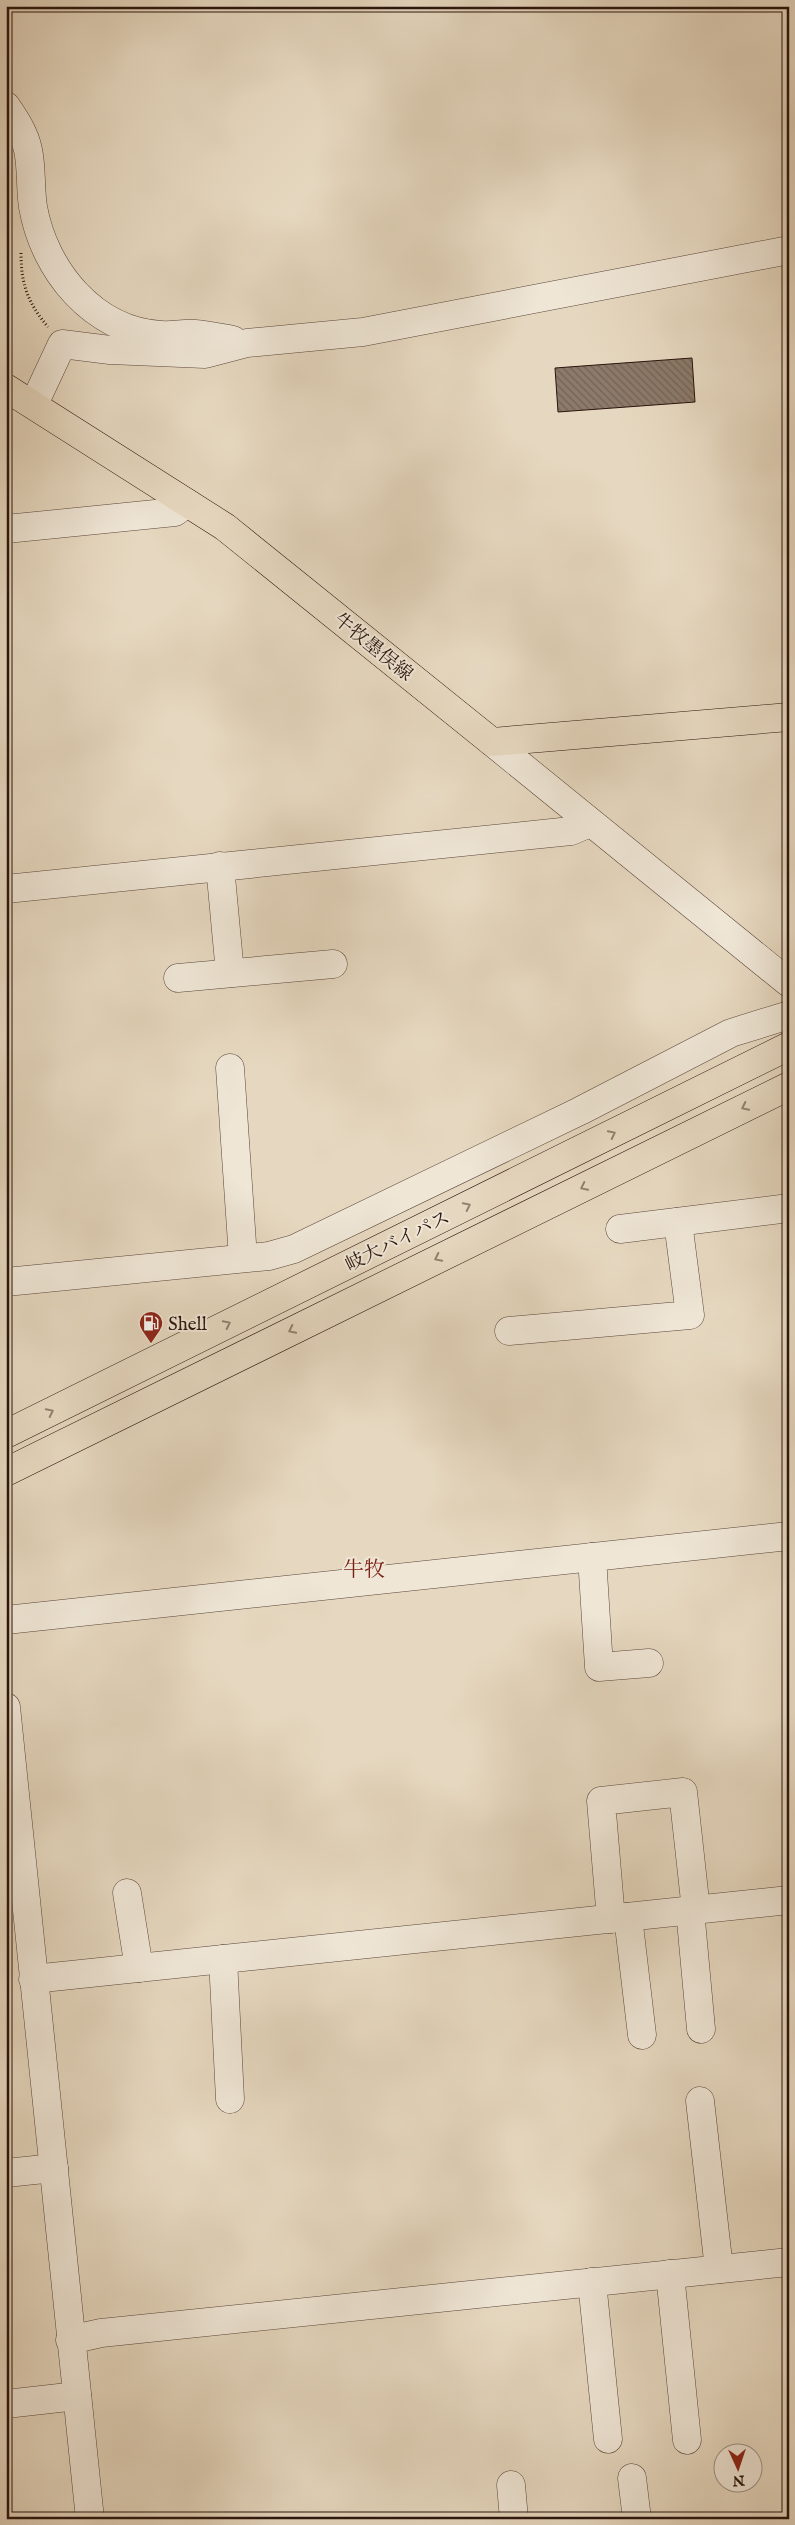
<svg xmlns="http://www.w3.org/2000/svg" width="795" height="2525" font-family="'IM FELL English','Noto Serif JP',serif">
	<defs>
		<pattern id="building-back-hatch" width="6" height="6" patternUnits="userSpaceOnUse" patternTransform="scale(1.25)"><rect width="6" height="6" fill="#8c7a6a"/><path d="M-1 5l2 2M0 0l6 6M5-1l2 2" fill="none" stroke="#736356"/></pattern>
	</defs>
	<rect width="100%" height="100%" fill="#e6d8c0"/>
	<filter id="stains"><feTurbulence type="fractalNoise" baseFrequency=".004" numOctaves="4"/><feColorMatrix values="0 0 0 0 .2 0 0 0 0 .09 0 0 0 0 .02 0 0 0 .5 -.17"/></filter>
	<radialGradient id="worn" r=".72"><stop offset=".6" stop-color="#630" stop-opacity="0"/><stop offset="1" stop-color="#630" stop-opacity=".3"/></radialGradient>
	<path fill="url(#building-back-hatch)" stroke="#2a140d" d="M692,358L695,402L558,412L555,368Z"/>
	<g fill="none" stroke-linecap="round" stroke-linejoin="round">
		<g stroke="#59453a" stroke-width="29">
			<g id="minor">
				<path d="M6,106C15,119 25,134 28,150C32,168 30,188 33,207C44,270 93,331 161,335C172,336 184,333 195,334C208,335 221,338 233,340"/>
				<path d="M34,404L62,344L110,350L205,354L247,343L363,332L789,250"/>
				<path d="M6,529L175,512L187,503"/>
				<path d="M492,742L789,983"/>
				<path d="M220,866L230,973"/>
				<path d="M6,889L571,831L590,823"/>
				<path d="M178,978L333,964"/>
				<path d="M230,1068L243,1258"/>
				<path d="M620,1229L789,1208"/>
				<path d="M6,1282L269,1256L294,1249L580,1111L731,1033L789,1015"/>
				<path d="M509,1331L690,1315L678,1222"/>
				<path d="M592,1557L599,1667L649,1663"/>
				<path d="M6,1620L789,1536"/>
				<path d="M6,1707L90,2519"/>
				<path d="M127,1893L139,1968"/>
				<path d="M690,1910L701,2029"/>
				<path d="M628,1917L642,2035"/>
				<path d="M611,1919L601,1801L683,1792L696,1910"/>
				<path d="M223,1959L230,2099"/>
				<path d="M33,1979L789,1900"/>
				<path d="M700,2101L719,2269"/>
				<path d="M6,2173L54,2168"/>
				<path d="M670,2274L687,2440"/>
				<path d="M592,2282L608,2439"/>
				<path d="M70,2340L101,2333L789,2262"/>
				<path d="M6,2404L77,2396"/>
				<path d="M632,2478L637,2519"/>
				<path d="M511,2485L514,2519"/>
			</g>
		</g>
		<g stroke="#2a140d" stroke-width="29">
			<path id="major" d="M6,388L225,527L492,742L789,717"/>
		</g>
		<g stroke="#2a140d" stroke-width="29">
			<g id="highway">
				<path d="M6,1434L789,1046"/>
				<path d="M6,1472L789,1086"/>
			</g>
		</g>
		<path stroke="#2a140d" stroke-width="3" stroke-dasharray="1 2.5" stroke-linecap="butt" d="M21,253C21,285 28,303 48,327"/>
		<use href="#minor" stroke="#efe6d6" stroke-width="28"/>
		<use href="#major" stroke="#e6d8c0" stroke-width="28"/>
		<use href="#highway" stroke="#e6d8c0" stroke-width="28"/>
	</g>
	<defs><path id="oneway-chevron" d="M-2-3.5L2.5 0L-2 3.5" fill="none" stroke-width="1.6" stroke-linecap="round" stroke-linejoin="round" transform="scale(1.25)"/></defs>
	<g stroke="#91806f">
		<use href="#oneway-chevron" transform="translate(745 1107) rotate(154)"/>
		<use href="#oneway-chevron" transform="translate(612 1134) rotate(-26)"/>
		<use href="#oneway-chevron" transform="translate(584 1187) rotate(154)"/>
		<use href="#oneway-chevron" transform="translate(467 1206) rotate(-26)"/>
		<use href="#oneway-chevron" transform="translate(438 1258) rotate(154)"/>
		<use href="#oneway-chevron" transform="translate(227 1324) rotate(-26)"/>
		<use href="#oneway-chevron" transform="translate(292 1330) rotate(154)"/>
		<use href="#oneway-chevron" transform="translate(50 1412) rotate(-26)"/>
	</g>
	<defs>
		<g id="fuel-pin" transform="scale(1.25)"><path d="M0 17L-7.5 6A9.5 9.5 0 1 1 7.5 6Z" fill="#8f2418" stroke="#efe6d6"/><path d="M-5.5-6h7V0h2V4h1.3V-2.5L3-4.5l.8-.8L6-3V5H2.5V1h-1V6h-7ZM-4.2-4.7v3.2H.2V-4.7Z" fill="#fff"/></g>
	</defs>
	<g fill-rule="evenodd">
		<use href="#fuel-pin" x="151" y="1323"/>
	</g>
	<g text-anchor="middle" stroke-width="4" stroke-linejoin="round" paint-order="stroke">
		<g font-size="19" fill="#2a140d" stroke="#efe6d6">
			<text transform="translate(374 646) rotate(39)" y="7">牛牧墨俣線</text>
			<text transform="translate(397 1240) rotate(-26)" y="7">岐大バイパス</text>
		</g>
		<g font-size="19" fill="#2a140d" stroke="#efe6d6" text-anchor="start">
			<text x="168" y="1330">Shell</text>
		</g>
		<g font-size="21" fill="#7a1f14" stroke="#efe6d6">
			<text x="364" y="1576">牛牧</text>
		</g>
	</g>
	<rect width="795" height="2525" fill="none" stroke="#e6d8c0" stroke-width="25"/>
	<rect x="8" y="8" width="780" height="2510" fill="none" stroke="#2a140d" stroke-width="2.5"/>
	<rect x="12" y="12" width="770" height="2500" fill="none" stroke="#2a140d"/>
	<g transform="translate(738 2468) rotate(177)"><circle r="24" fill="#efe6d6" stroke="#a09286"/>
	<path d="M0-4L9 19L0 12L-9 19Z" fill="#8f2418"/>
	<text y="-8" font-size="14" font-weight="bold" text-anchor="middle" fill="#2a140d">N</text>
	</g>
	<rect width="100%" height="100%" filter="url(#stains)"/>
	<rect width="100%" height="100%" fill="url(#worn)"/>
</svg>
